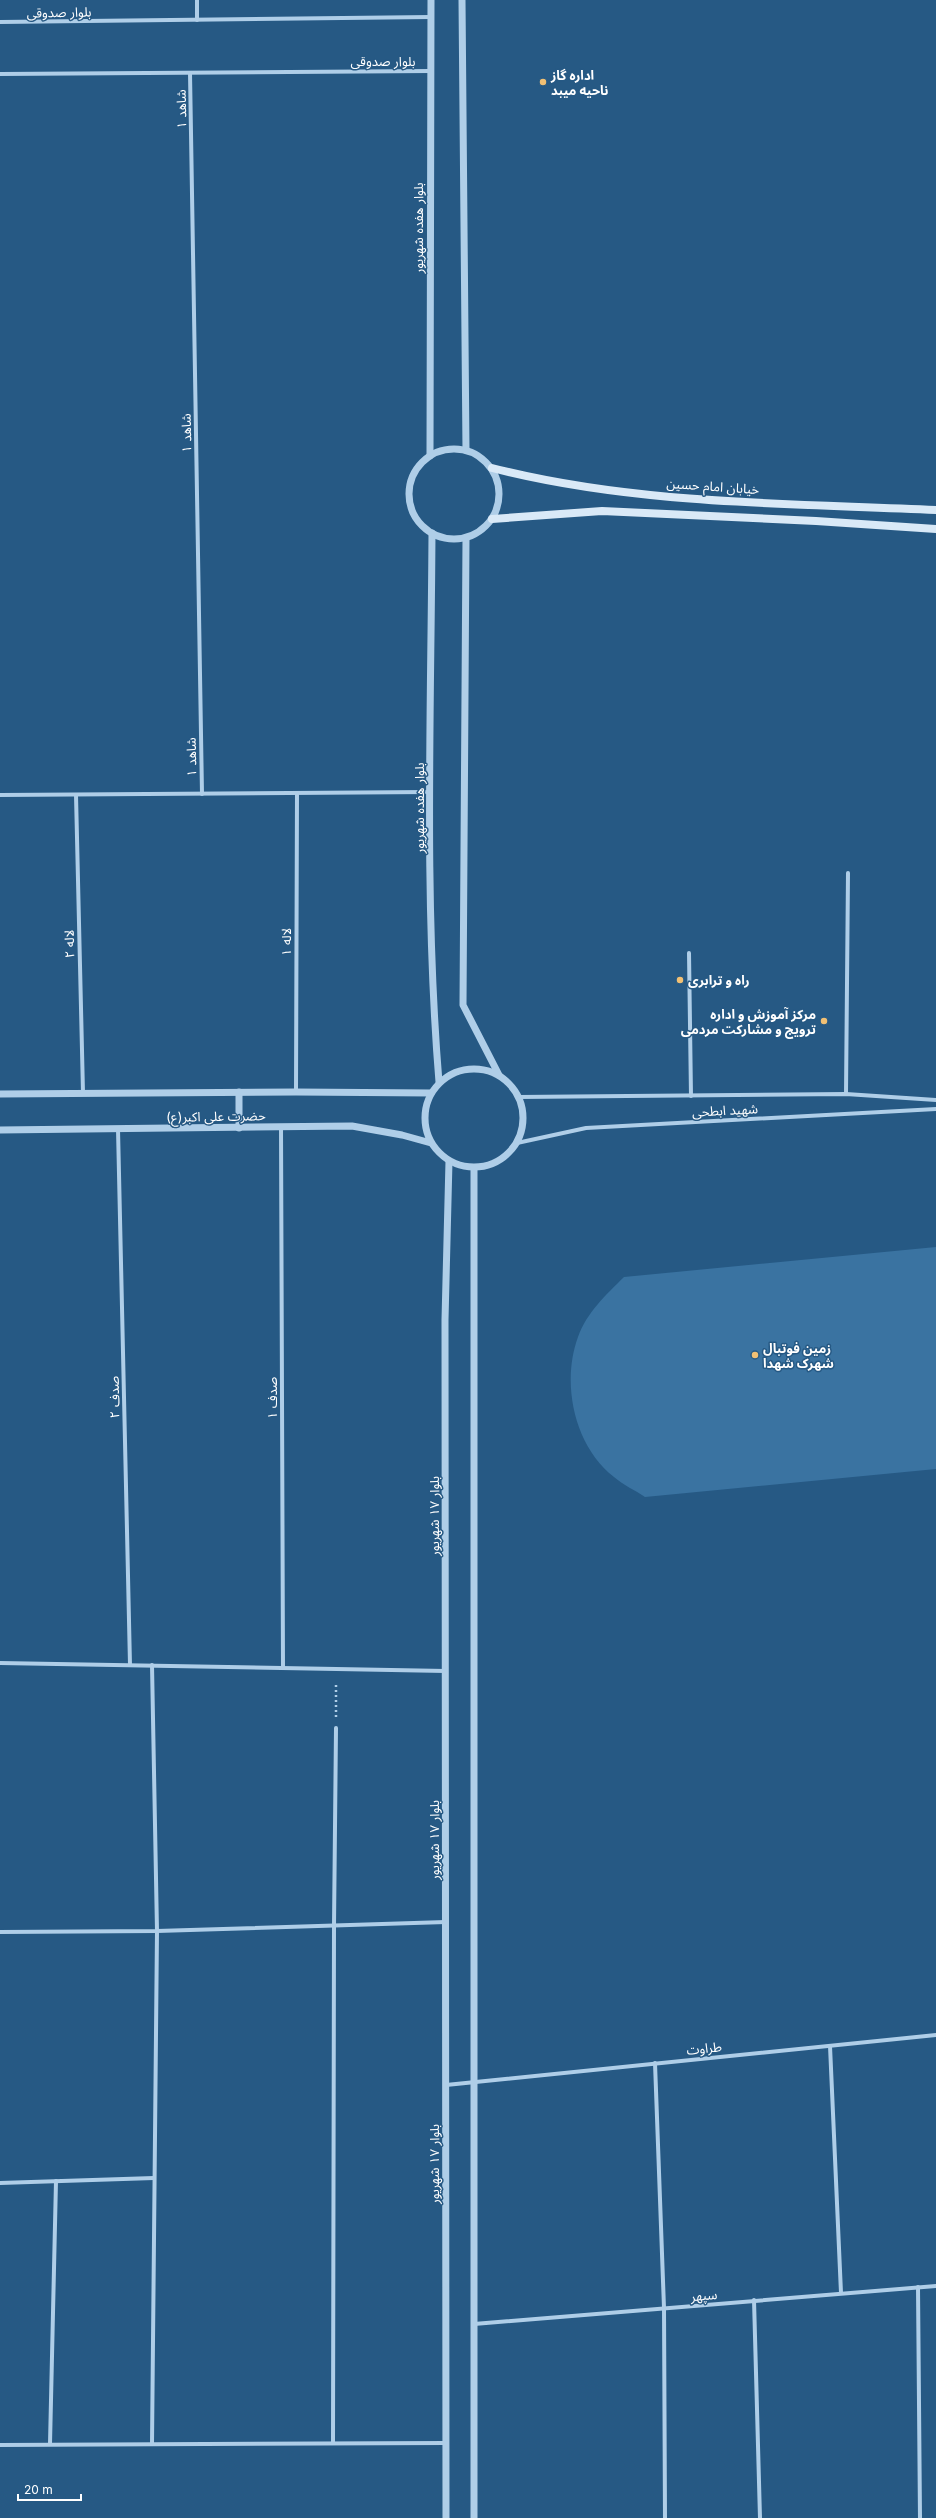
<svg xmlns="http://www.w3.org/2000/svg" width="936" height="2518" font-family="Inter,'Noto Sans Arabic',sans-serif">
	<rect width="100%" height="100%" fill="#265984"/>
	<path fill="#3a73a1" d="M936,1247V1469L645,1497C635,1490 623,1485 614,1477C574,1446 561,1383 578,1337C587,1312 606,1295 624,1277Z"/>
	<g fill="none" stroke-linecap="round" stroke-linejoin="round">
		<path stroke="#afcee8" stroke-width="2.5" stroke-dasharray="2 3" stroke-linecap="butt" d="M336,1717V1682"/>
		<g stroke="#afcee8" stroke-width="4">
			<path d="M197,20V0"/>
			<path d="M0,22L431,17"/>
			<path d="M190,73L202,794"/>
			<path d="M0,74L431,71"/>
			<path d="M0,795L430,792"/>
			<path d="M76,795L83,1093"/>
			<path d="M689,953L691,1096"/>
			<path d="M296,1092L297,793"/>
			<path d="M846,1094L848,873"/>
			<path d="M518,1097L846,1094L936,1100"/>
			<path d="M281,1127L283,1668"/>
			<path d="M118,1129L130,1665"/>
			<path d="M517,1143L586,1128L936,1109"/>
			<path d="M0,1663L446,1671"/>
			<path d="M0,1932L157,1931L446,1922"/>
			<path d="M830,2046L841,2293"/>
			<path d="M655,2063L664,2308L665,2518"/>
			<path d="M446,2085L936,2035"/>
			<path d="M0,2183L154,2178"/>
			<path d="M918,2287L920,2518"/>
			<path d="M754,2300L760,2518"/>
			<path d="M474,2324L936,2286"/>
			<path d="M333,2443L334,1926L336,1728"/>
			<path d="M50,2444L56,2181"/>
			<path d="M152,2444L157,1931L152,1665"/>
			<path d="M0,2445L446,2443"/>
		</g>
		<g stroke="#afcee8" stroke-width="7">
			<path d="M462,0L466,450"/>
			<circle cx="454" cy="494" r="45"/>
			<path d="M430,456L431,0"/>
			<path d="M432,533C431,716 424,900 439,1082"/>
			<path d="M466,538L463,1005L499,1075"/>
			<circle cx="474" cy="1118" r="49"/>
			<path d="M239,1092V1128"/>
			<path d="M0,1094L296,1092L431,1093"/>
			<path d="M0,1130L352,1126L402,1135L431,1143"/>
			<path d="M474,1168V2518"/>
			<path d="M446,2518L445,1320L449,1161"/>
		</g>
		<g stroke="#d9e9f7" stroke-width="8">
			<path d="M492,468C636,505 788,503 936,510"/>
			<path d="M492,519L602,511L816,521L936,529"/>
		</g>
	</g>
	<g fill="#f1c074" stroke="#265984" stroke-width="1.5">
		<circle cx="543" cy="82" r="4"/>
		<circle cx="680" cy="980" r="4"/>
		<circle cx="824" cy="1021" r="4"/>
		<circle cx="755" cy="1355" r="4"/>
	</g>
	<g text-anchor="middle" stroke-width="3" stroke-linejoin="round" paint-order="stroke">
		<g font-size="13" fill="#fff" stroke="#265984">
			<text transform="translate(59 12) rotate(-1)" y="5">بلوار صدوقی</text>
			<text x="383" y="66">بلوار صدوقی</text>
			<text transform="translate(181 109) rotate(-91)" y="5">شاهد ۱</text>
			<text transform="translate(418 228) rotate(-90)" y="5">بلوار هفده شهریور</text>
			<text transform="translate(186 433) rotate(-91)" y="5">شاهد ۱</text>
			<text transform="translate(713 486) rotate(4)" y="5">خیابان امام حسین</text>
			<text transform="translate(191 757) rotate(-91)" y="5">شاهد ۱</text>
			<text transform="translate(419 808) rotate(-90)" y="5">بلوار هفده شهریور</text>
			<text transform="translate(286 942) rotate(-90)" y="5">لاله ۱</text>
			<text transform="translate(69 944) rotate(-91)" y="5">لاله ۲</text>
			<text transform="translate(725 1110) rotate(-3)" y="5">شهید ابطحی</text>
			<text transform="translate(216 1116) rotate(-1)" y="5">حضرت علی اکبر(ع)</text>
			<text transform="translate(114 1397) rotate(-91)" y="5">صدف ۲</text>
			<text transform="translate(272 1398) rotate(-90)" y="5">صدف ۱</text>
			<text transform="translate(434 1516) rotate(-90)" y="5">بلوار ۱۷ شهریور</text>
			<text transform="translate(434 1840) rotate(-90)" y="5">بلوار ۱۷ شهریور</text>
			<text transform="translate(704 2048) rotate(-6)" y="5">طراوت</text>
			<text transform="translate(434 2164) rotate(-90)" y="5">بلوار ۱۷ شهریور</text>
			<text transform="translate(704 2295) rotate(-5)" y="5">سپهر</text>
		</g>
		<g font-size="13" font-weight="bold" fill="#fff" stroke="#265984" text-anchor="start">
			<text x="551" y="80">اداره گاز<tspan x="551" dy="15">ناحیه میبد</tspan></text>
			<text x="688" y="985">راه و ترابری</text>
			<text x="816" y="1019" text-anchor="end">مرکز آموزش و اداره<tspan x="816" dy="15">ترویج و مشارکت مردمی</tspan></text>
			<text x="763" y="1353">زمین فوتبال<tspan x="763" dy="15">شهرک شهدا</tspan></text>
		</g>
	</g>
	<path d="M18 2494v6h63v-6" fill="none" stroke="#ffffff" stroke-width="2"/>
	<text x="24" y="2494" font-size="12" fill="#ffffff" stroke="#265984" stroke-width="3" paint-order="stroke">20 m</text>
</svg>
